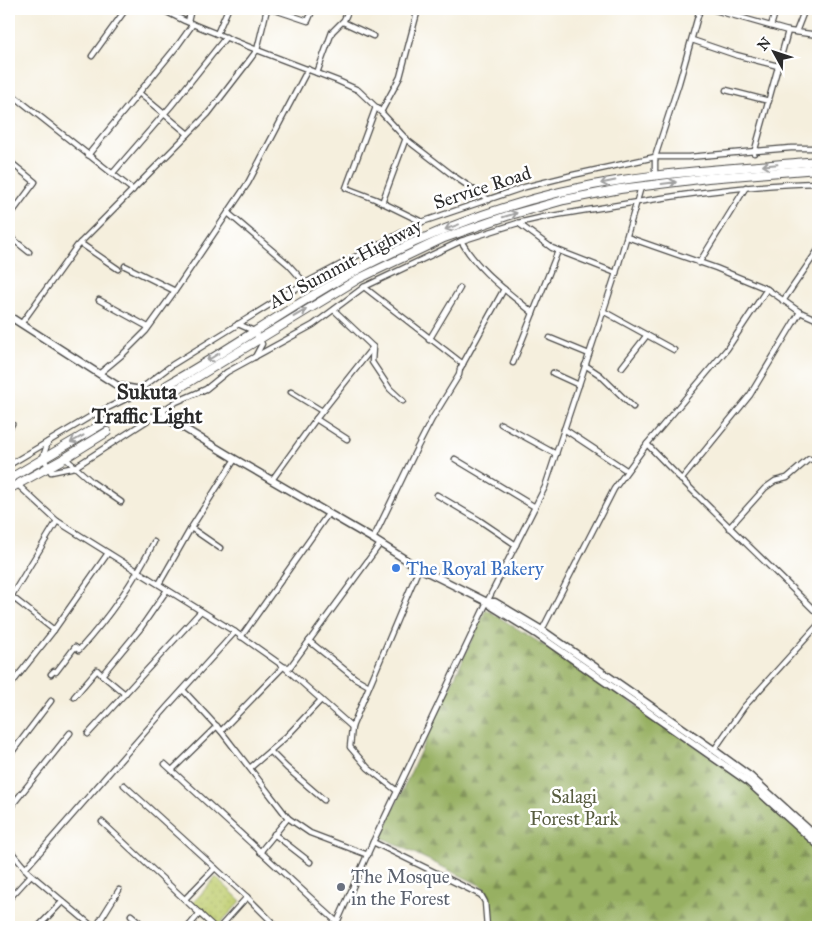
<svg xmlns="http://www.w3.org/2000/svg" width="827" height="936" font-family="'IM FELL Great Primer',serif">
	<defs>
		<pattern id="forest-firs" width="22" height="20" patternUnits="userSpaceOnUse" patternTransform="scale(1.25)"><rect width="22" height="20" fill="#97b062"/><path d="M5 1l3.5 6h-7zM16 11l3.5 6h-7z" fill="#7b8f51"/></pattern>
		<pattern id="park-dots" width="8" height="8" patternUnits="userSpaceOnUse" patternTransform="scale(1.25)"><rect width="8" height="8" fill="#bfcd6f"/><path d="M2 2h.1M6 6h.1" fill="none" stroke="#a4b060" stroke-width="1.8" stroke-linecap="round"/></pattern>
	</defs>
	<rect width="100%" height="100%" fill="#fff"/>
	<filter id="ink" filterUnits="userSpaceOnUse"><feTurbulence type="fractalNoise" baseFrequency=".02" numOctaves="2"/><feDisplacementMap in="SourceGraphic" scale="10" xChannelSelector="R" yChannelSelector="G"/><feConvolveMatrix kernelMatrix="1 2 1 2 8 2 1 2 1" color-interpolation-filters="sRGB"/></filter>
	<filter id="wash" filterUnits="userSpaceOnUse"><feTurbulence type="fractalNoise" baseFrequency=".0096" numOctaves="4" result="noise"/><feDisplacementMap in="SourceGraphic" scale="20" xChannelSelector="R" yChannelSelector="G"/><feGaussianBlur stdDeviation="1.12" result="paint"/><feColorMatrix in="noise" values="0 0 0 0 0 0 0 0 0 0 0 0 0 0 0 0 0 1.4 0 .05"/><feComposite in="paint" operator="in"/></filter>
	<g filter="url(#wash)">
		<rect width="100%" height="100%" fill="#f5efdd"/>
		<path fill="url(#forest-firs)" stroke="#616e46" d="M486,609L612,688L753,786L818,843V927H492L487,893L482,886L381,837Z"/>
		<path fill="url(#park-dots)" stroke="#757c4d" d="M216,877L241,901L217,927L192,904Z"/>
	</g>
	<g filter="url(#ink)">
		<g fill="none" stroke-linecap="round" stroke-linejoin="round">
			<g stroke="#494846" stroke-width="7">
				<g id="street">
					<path d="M161,9L185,21L257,50L338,81L358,90L381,112L407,140L455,177L489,200"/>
					<path d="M272,9L308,21L313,9"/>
					<path d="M711,9L788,31L754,153"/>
					<path d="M188,22L191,9"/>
					<path d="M343,22L373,36"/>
					<path d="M771,26L776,9"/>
					<path d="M788,31L818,35"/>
					<path d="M796,32L805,9"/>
					<path d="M217,34L228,9"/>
					<path d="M692,40L736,55L778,66"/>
					<path d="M92,56L126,9"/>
					<path d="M317,73L332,32L344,20L349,9"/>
					<path d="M726,90L769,101"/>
					<path d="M9,92L133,190"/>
					<path d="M139,93L188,134"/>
					<path d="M376,107L346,188L375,199L422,222"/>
					<path d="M381,112L400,77L418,9"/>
					<path d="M88,155L178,45L193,24"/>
					<path d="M9,161L35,182L9,217"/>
					<path d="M112,174L171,106L226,37"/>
					<path d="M655,175V157L679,83L700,9"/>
					<path d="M382,203L406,138"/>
					<path d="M228,213L288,264L305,283"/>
					<path d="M518,223L552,248L616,273"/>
					<path d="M9,236L29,252"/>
					<path d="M627,237L716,268L767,289L800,312L818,320"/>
					<path d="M461,241C478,271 507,291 533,313"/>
					<path d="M80,243L118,269"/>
					<path d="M699,263L746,187"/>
					<path d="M125,266L175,291"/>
					<path d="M364,287L463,364"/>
					<path d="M99,300L148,327"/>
					<path d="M783,301L818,250"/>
					<path d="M334,310L373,347L372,362L390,389L403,401"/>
					<path d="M603,311L674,350"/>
					<path d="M21,324L77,246L208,114L245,66L257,50L267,9"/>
					<path d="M238,324L254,331L262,344L255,357"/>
					<path d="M550,338L589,354"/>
					<path d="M429,340L460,288"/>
					<path d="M513,363L558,251"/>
					<path d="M585,365L600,375L633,407"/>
					<path d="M622,367L647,335"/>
					<path d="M553,373L579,385"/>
					<path d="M99,374L123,354L146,331L177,288L248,183L308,69"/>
					<path d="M291,392L322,411"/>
					<path d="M316,419L347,439"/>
					<path d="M501,424L556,454"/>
					<path d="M9,429L12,424"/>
					<path d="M564,429L626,470"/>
					<path d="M48,442L43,457L51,472L75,467L176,402L206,389L227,372L313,325L364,287L461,241L518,223L544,217C634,203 726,185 818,183"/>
					<path d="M647,444C703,503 761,557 818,614"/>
					<path d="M65,458L92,482L121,502"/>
					<path d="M455,459L535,507"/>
					<path d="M9,465L93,415L130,397L172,365L305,283L422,222L525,187L573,175L655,157H689L791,148H818"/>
					<path d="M272,480L316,419L373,347"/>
					<path d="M681,480L750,395L800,312"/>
					<path d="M18,485L57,521L235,632L283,666L352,727"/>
					<path d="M437,495L479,520L516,545"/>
					<path d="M191,528L220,548"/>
					<path d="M729,528L765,488L775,481L787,478L809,459L818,461"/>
					<path d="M373,539L417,448L432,419L459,375L460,369L504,289"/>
					<path d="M159,584L191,528L235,459"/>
					<path d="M11,596L54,630"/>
					<path d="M9,600L57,521"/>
					<path d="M542,630L614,489L647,444L727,349L767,289"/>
					<path d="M241,637L328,514"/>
					<path d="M309,641L355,678L369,686"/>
					<path d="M51,674L54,671L56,672L75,647L79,650C110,616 133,583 154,542"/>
					<path d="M102,675L125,694"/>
					<path d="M9,687L54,630L108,553"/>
					<path d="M183,690L221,731L288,818L310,833L368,855"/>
					<path d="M74,697L97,670L102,675L140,629L167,590"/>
					<path d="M221,731L283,667H290L380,544"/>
					<path d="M88,734L201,611"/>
					<path d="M714,750L744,707L818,625"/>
					<path d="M270,751L287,768L324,800"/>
					<path d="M9,756L51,701"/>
					<path d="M165,764L337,922"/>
					<path d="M250,768L287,736L321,700"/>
					<path d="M172,770L217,726"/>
					<path d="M124,785L247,897L277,927"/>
					<path d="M397,791L368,768L350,747L352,727L419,568"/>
					<path d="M9,809L70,733"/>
					<path d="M102,822L214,927"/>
					<path d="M274,834L310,862"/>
					<path d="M373,842L481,895L485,902L487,927"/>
					<path d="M9,849L28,872L93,927"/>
					<path d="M260,852L288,818"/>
					<path d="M25,869L167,707L235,632"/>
					<path d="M9,899L31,875"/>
					<path d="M185,899L215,868"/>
					<path d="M131,915L145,927"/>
					<path d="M38,927L62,902"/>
					<path d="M96,927L119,890"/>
					<path d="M188,927L200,913"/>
					<path d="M220,927L247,897"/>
					<path d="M335,927L373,842L487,602L545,487L616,273L641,187"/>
				</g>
			</g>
			<g stroke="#494846" stroke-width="9">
				<g id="secondary">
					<path d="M9,316L118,386L130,397"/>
					<path d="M118,386L141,390"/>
					<path d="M162,411L169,420"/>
					<path d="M151,417L169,420L182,427L235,459L373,539L419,568L487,602L493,607L538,635L747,781L818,845"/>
					<path d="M487,602H495L542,630L714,750L751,777L818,838"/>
				</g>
			</g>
			<g stroke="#494846" stroke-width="10">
				<g id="primary">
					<path d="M167,385C237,346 302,297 375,261C452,222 536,193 622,180C687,170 753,167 818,161"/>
					<path d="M179,388L358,279L444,238L507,216L564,200L620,189L708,178L818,169"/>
					<path d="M9,479L109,420"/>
					<path d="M9,489L65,458L107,432"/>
				</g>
			</g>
			<use href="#street" stroke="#fff" stroke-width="4.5"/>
			<use href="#secondary" stroke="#fff" stroke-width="6"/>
			<use href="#primary" stroke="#fff" stroke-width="8"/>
		</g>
		<defs><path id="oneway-shaft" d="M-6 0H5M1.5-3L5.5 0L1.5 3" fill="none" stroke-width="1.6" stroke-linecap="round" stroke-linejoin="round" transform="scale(1.25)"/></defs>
		<g stroke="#a0a0a0">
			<use href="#oneway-shaft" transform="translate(770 165) rotate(175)"/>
			<use href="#oneway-shaft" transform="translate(608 182) rotate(169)"/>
			<use href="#oneway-shaft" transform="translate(669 183) rotate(-7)"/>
			<use href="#oneway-shaft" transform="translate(510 215) rotate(-17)"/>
			<use href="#oneway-shaft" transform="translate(452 227) rotate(160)"/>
			<use href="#oneway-shaft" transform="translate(300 313) rotate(-31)"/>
			<use href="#oneway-shaft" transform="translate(213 357) rotate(148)"/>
			<use href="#oneway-shaft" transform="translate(77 439) rotate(151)"/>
		</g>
	</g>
	<circle fill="#3f7fe0" stroke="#fff" stroke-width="2" cx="396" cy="568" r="5"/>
	<circle fill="#6b7280" stroke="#fff" stroke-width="2" cx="341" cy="887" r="5"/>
	<g text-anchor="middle" stroke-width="5" stroke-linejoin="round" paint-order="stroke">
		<g font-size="19" fill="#2b2b2b" stroke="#fff">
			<text transform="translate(482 187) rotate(-18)" y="7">Service Road</text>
			<text transform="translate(345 263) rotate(-28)" y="7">AU Summit Highway</text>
		</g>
		<g font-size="19" fill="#366cbe" stroke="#fff" text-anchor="start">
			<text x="406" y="575">The Royal Bakery</text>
		</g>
		<g font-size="19" fill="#575c3f" stroke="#fff">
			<text x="574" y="803">Salagi<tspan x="574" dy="22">Forest Park</tspan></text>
		</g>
		<g font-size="19" fill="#5b616d" stroke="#fff" text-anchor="start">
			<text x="351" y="883">The Mosque<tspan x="351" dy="22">in the Forest</tspan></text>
		</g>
		<g font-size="21" font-weight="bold" fill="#2b2b2b" stroke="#fff">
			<text x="147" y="399">Sukuta<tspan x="147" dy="24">Traffic Light</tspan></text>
		</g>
	</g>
	<rect width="827" height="936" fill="none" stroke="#fff" stroke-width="30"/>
	<g transform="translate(774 52) rotate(310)" stroke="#ffffff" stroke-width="4" paint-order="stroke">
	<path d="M0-4L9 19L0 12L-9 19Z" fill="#2b2b2b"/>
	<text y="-8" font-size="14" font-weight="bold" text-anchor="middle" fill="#2b2b2b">N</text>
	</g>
</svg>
